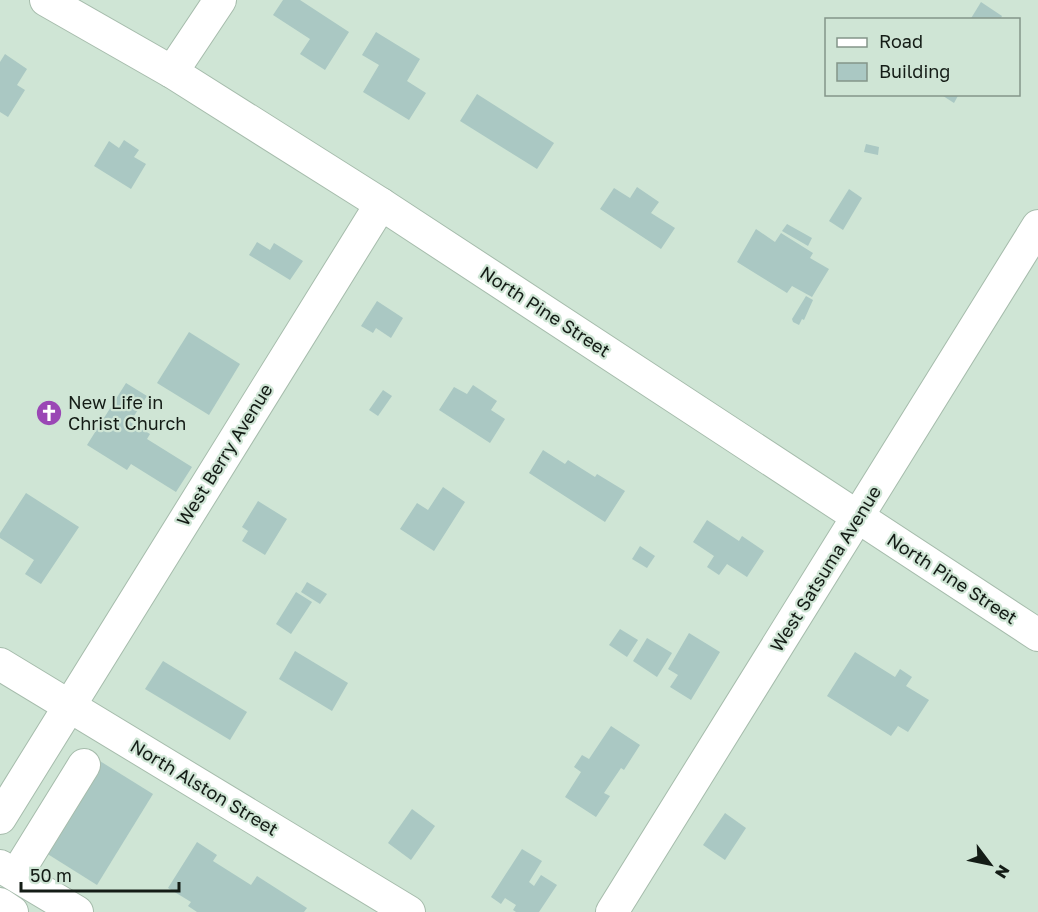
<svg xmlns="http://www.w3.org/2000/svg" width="1038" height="912" font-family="'Golos Text',sans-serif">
	<rect width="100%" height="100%" fill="#cfe5d5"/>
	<g fill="#aac8c3">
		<path d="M283,0H300L349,32L325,70L300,54L310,39L273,15Z"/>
		<path d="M981,2L1002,16L1000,20H970Z"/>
		<path d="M376,32L420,59L407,81L426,93L409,120L363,92L379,65L362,55Z"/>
		<path d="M5,54L27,69L17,85L25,90L8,117L0,112V62Z"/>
		<path d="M477,94L554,143L537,169L460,121Z"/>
		<path d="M940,94H959L954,103Z"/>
		<path d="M124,140L139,150L134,157L146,164L131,189L94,166L109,141L119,148Z"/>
		<path d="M866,144L879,147L878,155L864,152Z"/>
		<path d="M637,187L659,202L651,213L675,228L661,249L600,209L614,188L630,198Z"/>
		<path d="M849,189L862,198L843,230L829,221Z"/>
		<path d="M787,224L812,238L808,246L782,231Z"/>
		<path d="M756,229L775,242L781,233L813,253L810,258L829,269L812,297L792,286L787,293L737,262Z"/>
		<path d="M257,242L270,250L274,243L303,261L290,280L249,255Z"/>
		<path d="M806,296L813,300L804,320L802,319L799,325L793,322L792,319Z"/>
		<path d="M377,301L403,318L391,338L376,328L373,333L361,326Z"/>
		<path d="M189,332L240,364L209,415L157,383Z"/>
		<path d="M126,383L147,396L130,422L150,434L147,439L192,467L176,492L131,464L127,470L87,445Z"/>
		<path d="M473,385L497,401L491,410L505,419L490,443L439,410L454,387L467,394Z"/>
		<path d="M383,390L392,396L378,416L369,410Z"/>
		<path d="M543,450L565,464L568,460L595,477L597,474L625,491L605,522L529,473Z"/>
		<path d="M443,487L465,502L434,551L400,529L417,503L428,510Z"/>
		<path d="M26,493L79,527L41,584L25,574L34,560L0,538V533Z"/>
		<path d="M258,501L287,519L265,555L242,541L248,531L242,527Z"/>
		<path d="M707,520L739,541L742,536L764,551L747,577L727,564L719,575L707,567L714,556L693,542Z"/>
		<path d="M640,546L655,556L647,568L632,559Z"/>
		<path d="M307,582L327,594L320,604L301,592Z"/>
		<path d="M296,592L312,602L291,634L276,624Z"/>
		<path d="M620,629L638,640L627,657L609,645Z"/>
		<path d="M689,633L720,652L691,700L670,687L678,675L668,669Z"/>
		<path d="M647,638L672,653L657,677L633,661Z"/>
		<path d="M295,651L348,683L332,711L279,679Z"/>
		<path d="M855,652L895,677L900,669L912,677L906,686L929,700L908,732L898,726L891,736L827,696Z"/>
		<path d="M163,661L247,712L230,740L145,689Z"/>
		<path d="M611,726L640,745L624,770L621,768L604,793L610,796L596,817L565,797L581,772L574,767L582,755L589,759Z"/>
		<path d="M95,758L153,794L97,885L38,848Z"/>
		<path d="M412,809L435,826L411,860L388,843Z"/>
		<path d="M725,813L746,828L725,860L703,845Z"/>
		<path d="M197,842L217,855L213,861L251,885L257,876L307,908L304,912H197L188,906L191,902L168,888Z"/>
		<path d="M522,849L542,861L529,882L534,886L541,875L557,885L539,912H516L513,910L516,905L505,898L501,904L491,897Z"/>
	</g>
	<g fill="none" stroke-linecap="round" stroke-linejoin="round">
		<g stroke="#a6bcac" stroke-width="34">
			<g id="minor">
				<path d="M46,0L172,72L381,204L1038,635"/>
				<path d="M172,72L220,0"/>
				<path d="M0,664L409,912"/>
				<path d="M0,818L381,204"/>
				<path d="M0,866L77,912"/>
				<path d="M16,875L84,765"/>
				<path d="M0,904L12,912"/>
				<path d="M612,912L1038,226"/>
			</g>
		</g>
		<use href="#minor" stroke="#fff" stroke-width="32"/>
	</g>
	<defs>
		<g id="church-disc" transform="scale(1.35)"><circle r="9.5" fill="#9a47b5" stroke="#cfe5d5"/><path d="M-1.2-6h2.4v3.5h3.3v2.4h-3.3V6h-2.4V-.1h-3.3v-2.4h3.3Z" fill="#fff"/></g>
	</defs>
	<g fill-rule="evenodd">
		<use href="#church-disc" x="49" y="413"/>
	</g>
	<g text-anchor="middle" stroke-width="4.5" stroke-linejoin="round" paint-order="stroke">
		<g font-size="18" fill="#141c16" stroke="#cfe5d5">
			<text transform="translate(545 312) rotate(33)" y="6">North Pine Street</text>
			<text transform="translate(225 455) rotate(-58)" y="6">West Berry Avenue</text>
			<text transform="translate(826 569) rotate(-58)" y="6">West Satsuma Avenue</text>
			<text transform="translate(952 579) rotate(33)" y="6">North Pine Street</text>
			<text transform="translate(204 788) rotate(31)" y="6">North Alston Street</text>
		</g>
		<g font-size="18" fill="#141c16" stroke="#cfe5d5" text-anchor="start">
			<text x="68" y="409">New Life in<tspan x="68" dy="21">Christ Church</tspan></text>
		</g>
	</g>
	<rect x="825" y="18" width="195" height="78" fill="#cfe5d5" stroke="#849589" stroke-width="1.5"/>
	<rect x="837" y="38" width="30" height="9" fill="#ffffff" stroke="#849589" stroke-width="1.5"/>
	<text x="879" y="48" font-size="18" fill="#141c16">Road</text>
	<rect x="837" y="63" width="30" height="18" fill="#aac8c3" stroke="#849589" stroke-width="1.5"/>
	<text x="879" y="78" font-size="18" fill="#141c16">Building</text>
	<g transform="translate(990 864) rotate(122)" stroke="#cfe5d5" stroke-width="4.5" paint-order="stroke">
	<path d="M0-4.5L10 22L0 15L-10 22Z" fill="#141c16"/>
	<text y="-9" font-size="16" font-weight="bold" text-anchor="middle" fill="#141c16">N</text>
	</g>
	<path d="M21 882v9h158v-9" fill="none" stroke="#141c16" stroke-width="3"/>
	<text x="30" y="882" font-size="18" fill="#141c16" stroke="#cfe5d5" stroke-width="4.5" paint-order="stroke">50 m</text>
</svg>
